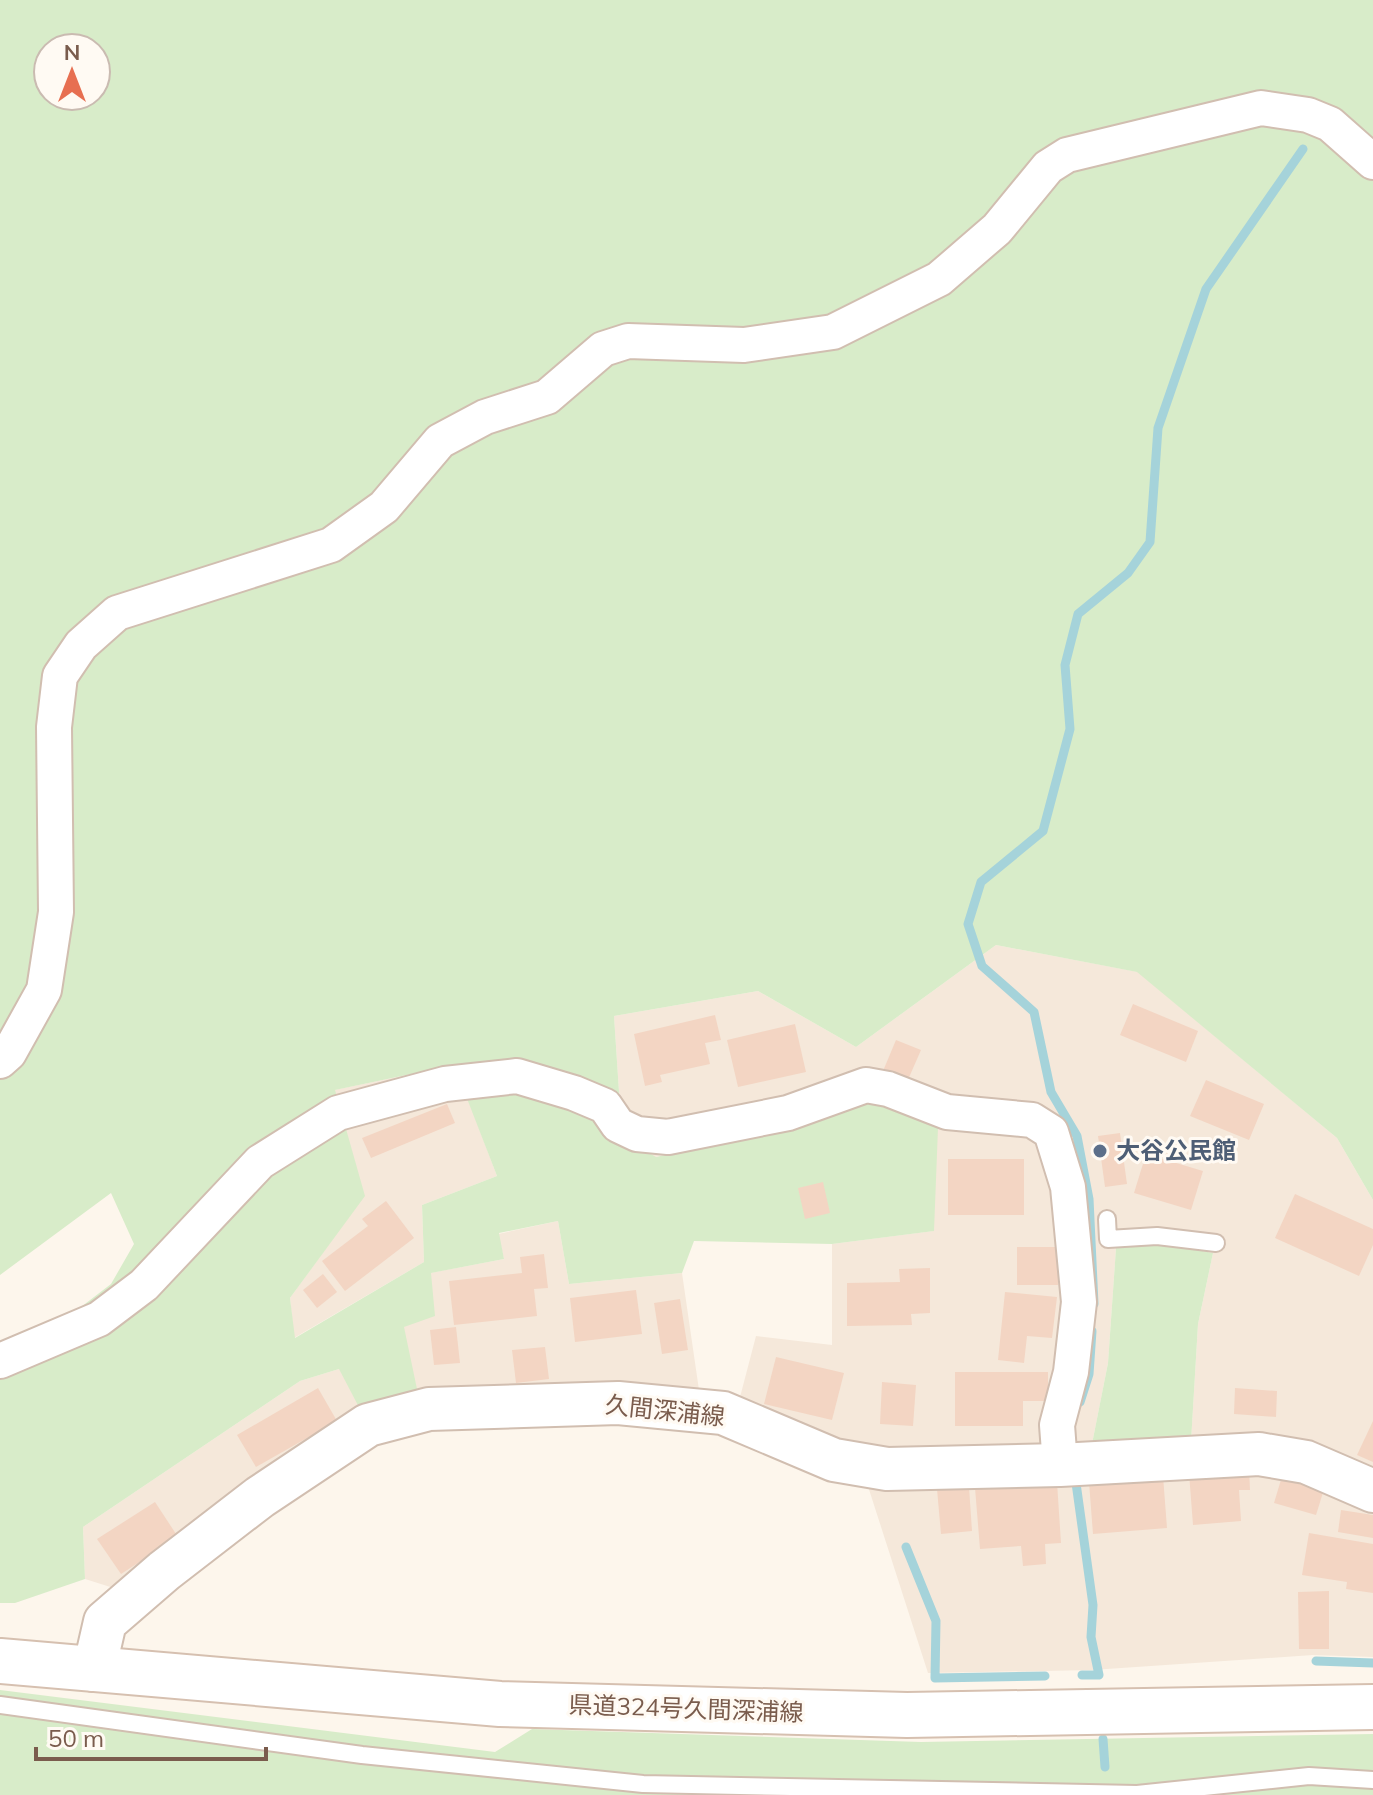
<svg xmlns="http://www.w3.org/2000/svg" width="1373" height="1795" font-family="Mulish,'Noto Sans JP',sans-serif">
	<rect width="100%" height="100%" fill="#fdf6ec"/>
	<g fill="#f5e8da" fill-rule="evenodd">
		<path d="M996,945L1138,972L1337,1138L1373,1200V1657L1313,1655L1092,1670L928,1673L865,1477L703,1421L430,1423L349,1453L158,1602L85,1579L83,1527L300,1381L339,1369L404,1327L430,1273L504,1259L498,1234L558,1221L569,1284L682,1273L700,1397L739,1401L756,1336L832,1345V1244L933,1231L778,1128L655,1157L622,1137L614,1016L758,991L856,1047ZM1154,1242L1213,1253L1198,1324L1191,1442L1091,1449L1108,1363L1116,1248Z"/>
		<path d="M455,1065L497,1176L422,1205L424,1262L294,1338L290,1298L364,1196L334,1090Z"/>
	</g>
	<g fill="#d8ecc9" fill-rule="evenodd">
		<path d="M0,0H1373V1200L1337,1138L1137,972L996,945L856,1047L758,991L614,1016L622,1137L656,1157L778,1128L869,1098L938,1128L934,1231L832,1244L694,1241L682,1273L569,1284L558,1221L499,1233L504,1259L431,1273L435,1316L404,1327L417,1389L362,1413L339,1369L300,1381L83,1527L85,1579L15,1603H0V1369L111,1284L134,1244L111,1193L0,1275ZM48,48H96V96H48ZM454,1065L497,1176L422,1205L424,1262L295,1338L290,1298L365,1196L335,1090Z"/>
		<path d="M1154,1242L1213,1253L1198,1324L1191,1442L1091,1449L1108,1363L1116,1248Z"/>
		<path d="M0,1690L495,1752L532,1729L921,1742L1373,1734V1795H0Z"/>
	</g>
	<g fill="none" stroke-linecap="round" stroke-linejoin="round">
		<g stroke="#a5d3da" stroke-width="9">
			<path d="M1094,1304L1089,1199L1077,1136L1051,1092L1034,1012L982,966L968,924L981,882L1043,831L1070,729L1065,665L1078,614L1128,573L1150,542L1158,428L1206,289L1303,149"/>
			<path d="M1080,1402L1089,1374L1092,1331"/>
			<path d="M1076,1483L1093,1605L1091,1637L1099,1675H1082"/>
			<path d="M906,1547L936,1621L935,1678L1045,1676"/>
			<path d="M1316,1661L1373,1663"/>
			<path d="M1103,1739L1105,1767"/>
		</g>
	</g>
	<g fill="#f3d5c3">
		<path d="M1133,1004L1198,1031L1186,1062L1120,1035Z"/>
		<path d="M715,1015L721,1040L705,1043L710,1064L660,1075L662,1082L645,1086L634,1034Z"/>
		<path d="M795,1024L806,1072L738,1087L727,1040Z"/>
		<path d="M896,1040L921,1050L907,1082L883,1071Z"/>
		<path d="M1206,1080L1264,1104L1249,1140L1190,1116Z"/>
		<path d="M447,1104L455,1123L371,1158L362,1138Z"/>
		<path d="M1120,1133L1127,1184L1105,1187L1098,1136Z"/>
		<path d="M1146,1154L1203,1171L1191,1210L1134,1193Z"/>
		<rect x="948" y="1159" width="76" height="56"/>
		<path d="M823,1182L830,1213L805,1219L798,1188Z"/>
		<path d="M1295,1194L1373,1229V1245L1359,1276L1275,1238Z"/>
		<path d="M386,1201L414,1238L345,1291L322,1261L368,1226L362,1219Z"/>
		<rect x="1017" y="1247" width="41" height="38"/>
		<path d="M544,1254L548,1288L534,1289L537,1316L454,1325L449,1281L522,1273L520,1257Z"/>
		<path d="M930,1268V1313L911,1314L912,1325L847,1326V1283L900,1282L899,1269Z"/>
		<path d="M323,1274L337,1292L317,1308L303,1290Z"/>
		<path d="M636,1290L642,1334L575,1342L570,1298Z"/>
		<path d="M1005,1292L1057,1297L1052,1338L1027,1336L1024,1363L998,1360Z"/>
		<path d="M680,1299L688,1350L662,1354L654,1303Z"/>
		<path d="M456,1327L460,1363L434,1365L430,1330Z"/>
		<path d="M545,1347L549,1379L516,1383L512,1350Z"/>
		<path d="M776,1357L844,1373L832,1420L764,1404Z"/>
		<path d="M955,1372H1048V1401H1023V1426H955Z"/>
		<path d="M882,1382L916,1385L913,1426L880,1424Z"/>
		<path d="M318,1388L337,1421L256,1467L237,1435Z"/>
		<path d="M1235,1388L1277,1391L1276,1417L1234,1414Z"/>
		<path d="M1373,1421V1462L1357,1455Z"/>
		<path d="M1249,1468L1250,1490H1239L1241,1521L1193,1525L1189,1473Z"/>
		<path d="M1283,1473L1325,1486L1316,1515L1274,1503Z"/>
		<path d="M1163,1476L1167,1528L1093,1534L1089,1482Z"/>
		<path d="M1057,1482L1061,1543L1045,1544L1046,1564L1023,1566L1021,1546L980,1549L975,1488Z"/>
		<path d="M969,1487L972,1531L941,1534L937,1489Z"/>
		<path d="M155,1502L178,1537L121,1574L97,1539Z"/>
		<path d="M1341,1510L1373,1515V1538L1338,1532Z"/>
		<path d="M1309,1533L1373,1544V1593L1346,1589L1347,1582L1302,1575Z"/>
		<path d="M1329,1591V1649H1299L1298,1592Z"/>
	</g>
	<g fill="none" stroke-linecap="round" stroke-linejoin="round">
		<g stroke="#d1beb0" stroke-width="20">
			<g id="service">
				<path d="M1107,1219L1108,1239L1157,1236L1216,1243"/>
				<path d="M0,1705L362,1755L643,1784L1137,1794L1309,1776L1373,1780"/>
			</g>
		</g>
		<g stroke="#d1beb0" stroke-width="38">
			<g id="minor">
				<path d="M0,1061L9,1053L44,990L56,912L54,727L60,676L81,645L117,613L331,545L384,507L440,441L485,417L547,397L603,349L628,341L744,345L833,332L939,279L997,229L1048,167L1067,155L1261,108L1308,115L1330,124L1373,162"/>
				<path d="M0,1361L99,1319L144,1285L260,1162L338,1113L445,1084L517,1076L574,1093L605,1106L618,1125L637,1134L668,1137L788,1113L866,1085L888,1089L947,1112L1032,1120L1051,1132L1068,1187L1079,1302L1071,1372L1057,1425L1060,1465"/>
			</g>
		</g>
		<g stroke="#d1beb0" stroke-width="46">
			<path id="tertiary" d="M94,1670L105,1622L164,1571L260,1497L368,1425L429,1409L618,1403L723,1413L834,1460L887,1469L1060,1465L1259,1454L1306,1462L1373,1491"/>
		</g>
		<g stroke="#d6c0b0" stroke-width="48">
			<path id="secondary" d="M0,1661L500,1704L907,1715L1373,1707"/>
		</g>
		<use href="#service" stroke="#fff" stroke-width="16"/>
		<use href="#minor" stroke="#fff" stroke-width="34"/>
		<use href="#tertiary" stroke="#fff" stroke-width="42"/>
		<use href="#secondary" stroke="#fff" stroke-width="44"/>
	</g>
	<circle fill="#5c6f8a" stroke="#fffaf3" stroke-width="3" cx="1100" cy="1151" r="8"/>
	<g text-anchor="middle" stroke-width="6" stroke-linejoin="round" paint-order="stroke">
		<g font-size="24" font-weight="bold" fill="#4e5e75" stroke="#fffaf3" text-anchor="start">
			<text x="1116" y="1159">大谷公民館</text>
		</g>
		<g font-size="24" fill="#7a5c4d" stroke="#fffaf3">
			<text transform="translate(665 1411) rotate(6)" y="8">久間深浦線</text>
			<text transform="translate(686 1709) rotate(2)" y="8">県道324号久間深浦線</text>
		</g>
	</g>
	<g transform="translate(72 72)"><circle r="38" fill="#fffaf3" stroke="#cabbb1" stroke-width="2"/>
	<path d="M0-6L14 30L0 20L-14 30Z" fill="#e76f51"/>
	<text y="-12" font-size="22" font-weight="bold" text-anchor="middle" fill="#7a5c4d">N</text>
	</g>
	<path d="M36 1747v12h230v-12" fill="none" stroke="#7a5c4d" stroke-width="4"/>
	<text x="48" y="1747" font-size="24" fill="#7a5c4d" stroke="#fffaf3" stroke-width="6" paint-order="stroke">50 m</text>
</svg>
